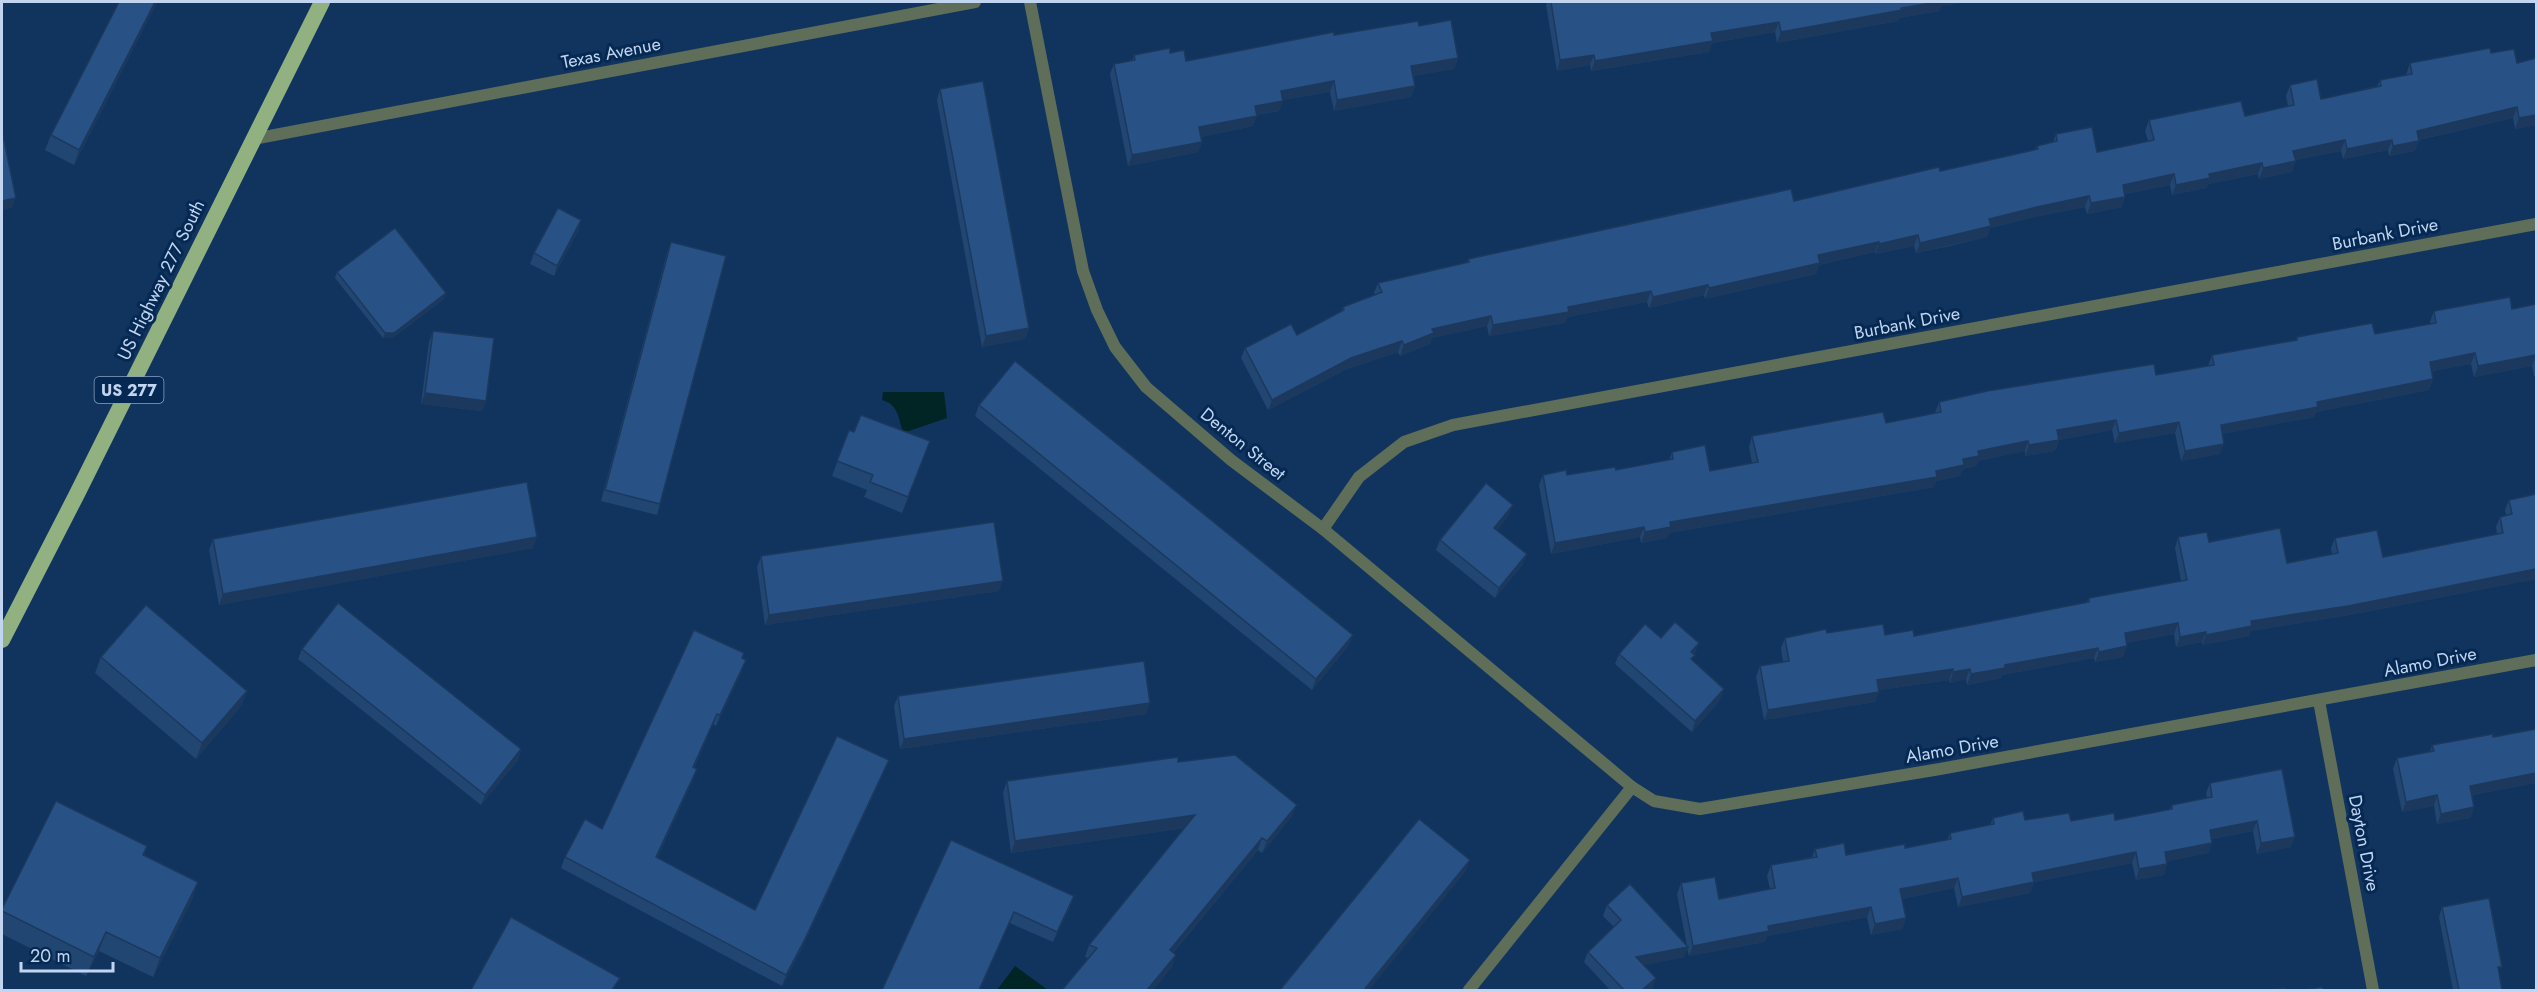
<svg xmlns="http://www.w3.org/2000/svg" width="2538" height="992" font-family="Jost,sans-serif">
	<rect width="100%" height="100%" fill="#11345f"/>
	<g fill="#012425">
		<path d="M883,392H944L947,418L903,433C899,419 898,404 882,400Z"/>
		<path d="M1015,966L1048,990H997Z"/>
	</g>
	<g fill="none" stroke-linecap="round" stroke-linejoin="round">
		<g stroke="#5f6e58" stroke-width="12">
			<path d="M1030,2L1083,271L1097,310L1115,347L1146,387L1231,460L1323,529L1632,787"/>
			<path d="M1323,529L1359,477L1404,442L1453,425L2536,224"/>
			<path d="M2319,701L2373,990"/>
			<path d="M1469,990L1632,787L1654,801L1700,809L1940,769L2536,660"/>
		</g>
		<path stroke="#5f6e58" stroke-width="12" d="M253,139L975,2"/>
		<path stroke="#91b280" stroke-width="16" d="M2,640L77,494L322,2"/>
	</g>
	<g fill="#224672">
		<path d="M119,2H157L74,165L45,150L51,135Z"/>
		<path d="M1547,2H1960V3L1941,6L1939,11L1899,18L1898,21L1777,43L1775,32L1712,43L1709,52L1591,71L1590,65L1557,71L1546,5Z"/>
		<path d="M1419,26L1458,58L1454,69L1413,76L1415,86L1411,97L1334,111L1330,92L1283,100L1279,111L1257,115L1253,126L1201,137L1202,142L1198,152L1128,166L1110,74L1114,64L1132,61L1134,55L1170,53L1186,61L1334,35Z"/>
		<path d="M2491,53L2517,63L2536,58V125L2515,129L2513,118L2419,140L2415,151L2389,156L2388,150L2343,159L2341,151L2295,160L2292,172L2259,179L2258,174L2208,184L2206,188L2172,195L2170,185L2125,194L2122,207L2087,214L2085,207L2034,217L1990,228L1987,237L1950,246L1916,253L1914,246L1875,254V252L1819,265L1816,274L1705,299L1704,295L1649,308L1647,302L1567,317L1565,323L1489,336L1487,326L1432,338L1430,344L1400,356L1398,352L1347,369L1268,410L1241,358L1245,348L1297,335L1341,312L1343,307L1375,295L1374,293L1378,283L1467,263L1468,259L1794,201L1940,171L2036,149L2037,146L2053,142L2056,134L2097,152L2148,141L2145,131L2149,120L2245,116L2288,106L2286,96L2290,85L2321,99L2377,86L2380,80L2406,75L2410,63Z"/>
		<path d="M940,89L1029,328L1025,339L982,347L937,100Z"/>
		<path d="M581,220L578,231L554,276L530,264L534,253Z"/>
		<path d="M671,242L660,504L657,515L601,501L667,253Z"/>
		<path d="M337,272L444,299L392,338H383L335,278Z"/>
		<path d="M2536,304V376H2534L2532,366L2474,377L2471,364L2432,371L2433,379L2429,390L2316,412L2314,417L2222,434L2220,454L2181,461L2175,433L2115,443L2112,430L2059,440L2055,451L2025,456V451L1978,461L1976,466L1963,469L1960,476L1936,481L1934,487L1669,533L1667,538L1641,543L1640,537L1551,554L1539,485L1543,475H1567L1616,470L1669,460L1672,452L1710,471L1752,463L1749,447L1752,436L1886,423L1935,413L1939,402L2156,375L2208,366L2212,355L2296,340L2297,337L2375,334L2431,324L2430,322L2434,311L2512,309Z"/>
		<path d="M433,331L486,401L482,411L421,404L429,342Z"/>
		<path d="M979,405L1349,645L1312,690L975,416Z"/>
		<path d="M849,430L854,432L930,441L902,513L864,497L867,490L832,476Z"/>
		<path d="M2509,500L2536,579L2344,616L2250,631L2249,636L2202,645V642L2176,647L2174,634L2126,643L2123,657L2095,662L2094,658L2002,675L2001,678L1967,685L1966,679L1950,683L1949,680L1879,690L1875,702L1764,720L1756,677L1760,666L1783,662L1781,648L1785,638L1827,633L1914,636L2087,602L2089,598L2181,581L2175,548L2178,537L2209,542L2287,563L2332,554L2331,548L2335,538L2383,557L2497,534L2496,527L2500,517L2506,515L2505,510Z"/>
		<path d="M1509,515L1497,530L1523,564L1495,598L1436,550L1440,540Z"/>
		<path d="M213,539L533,548L219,605L209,550Z"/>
		<path d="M761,556L999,591L765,625L757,567Z"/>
		<path d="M1661,638L1693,661L1720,700L1692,732L1615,664L1619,654Z"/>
		<path d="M302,649L521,749L518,760L481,805L298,659Z"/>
		<path d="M101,657L247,691L241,706L196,759L95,673Z"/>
		<path d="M742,658V671L716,726L713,724L694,768L693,780L657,858L755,910L885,770L801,950L782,986L561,868L565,857L602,829Z"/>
		<path d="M898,696L1146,714L900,749L894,706Z"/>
		<path d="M2536,729V783L2472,795L2474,807L2470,818L2437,824L2434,806L2402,812L2393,769L2397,758L2430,752L2432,745L2493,737Z"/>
		<path d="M1178,762L1292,816L1262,853L1258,850L1173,953L1172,967L1088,958L1085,957L1089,945L1185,828L1011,853L1003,793L1007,781Z"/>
		<path d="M2210,783L2291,847L2257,854L2253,831L2212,839L2209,853L2167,861L2164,875L2136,880L2132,863L2034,882L2030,893L1958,907L1954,888L1902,899L1906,918L1902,929L1871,935L1867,917L1767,936L1765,942L1689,956L1687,948L1684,957L1644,965L1656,978L1652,989L1650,990H1610L1584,962L1588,952L1614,927L1603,916L1607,905L1687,946L1677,894L1681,883L1719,899L1770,889L1767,876L1771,865L1812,857L1815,849L1846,855L1905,848L1947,840L1950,833L1990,825L1993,818L2025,820H2115L2170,809L2172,805L2207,798L2206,793Z"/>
		<path d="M951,840L1070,907L1053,942L1010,923Z"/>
		<path d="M147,846L144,855L198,882L191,902L153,977L99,951L86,976L2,934V909Z"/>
		<path d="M2442,907L2499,974L2502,990H2453L2439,917Z"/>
	</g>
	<g fill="#1c395d">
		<path d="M155,2H157L156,4L74,165L79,150Z"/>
		<path d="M1938,2H1960V3L1941,6L1939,11L1899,18L1898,21L1777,43L1781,32Z"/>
		<path d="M1779,22L1775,32L1712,43L1709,52L1591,71L1595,61L1711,33Z"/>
		<path d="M1594,55L1590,65L1557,71L1560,60Z"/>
		<path d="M1458,58L1454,69L1407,77L1411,66Z"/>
		<path d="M1334,81L1330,92L1278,101L1281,91Z"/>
		<path d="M1415,86L1411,97L1334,111L1337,100Z"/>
		<path d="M1283,101L1279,111L1251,116L1255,106Z"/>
		<path d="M2517,107L2513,118L2413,141L2417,131Z"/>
		<path d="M2536,115V125L2515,129L2519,118Z"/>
		<path d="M1257,116L1253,126L1195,138L1199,127Z"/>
		<path d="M2345,140L2341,151L2290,161L2293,151Z"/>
		<path d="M2392,140L2388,150L2343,159L2347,149Z"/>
		<path d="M2419,141L2415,151L2389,156L2393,146Z"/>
		<path d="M1202,142L1198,152L1128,166L1132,155Z"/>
		<path d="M2296,161L2292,172L2259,179L2263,168Z"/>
		<path d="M2262,163L2258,174L2208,184L2206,188L2172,195L2176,185L2209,174Z"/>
		<path d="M2174,174L2170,185L2119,195L2123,185Z"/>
		<path d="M2089,196L2085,207L2034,217L1990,228L1987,237L1916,253L1920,243L1989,219L2037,207Z"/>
		<path d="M2125,197L2122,207L2087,214L2091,203Z"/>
		<path d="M16,198L12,208L2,210V201Z"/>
		<path d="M581,220L578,231L554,276L557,266Z"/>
		<path d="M1918,235L1914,246L1875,254L1879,244Z"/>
		<path d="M1879,242L1875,252L1819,265L1816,274L1705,299L1709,288L1818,255Z"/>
		<path d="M1708,285L1704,295L1649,308L1653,297Z"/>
		<path d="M1651,291L1647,302L1567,317L1565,323L1489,336L1493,325L1568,307Z"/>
		<path d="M446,293L444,299L392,338H383L385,333Z"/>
		<path d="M1491,316L1487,326L1432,338L1430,344L1400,356L1404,345L1432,329Z"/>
		<path d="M1029,328L1025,339L982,347L986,336Z"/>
		<path d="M1402,341L1398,352L1347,369L1268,410L1272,400L1351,358Z"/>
		<path d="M2475,353L2471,364L2426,372L2430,362Z"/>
		<path d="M2536,355L2532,366L2474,377L2478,366Z"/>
		<path d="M2433,379L2429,390L2316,412L2314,417L2217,435L2221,425L2317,402Z"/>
		<path d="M425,393L486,401L482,411L421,404Z"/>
		<path d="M2116,420L2112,430L2053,441L2057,430Z"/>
		<path d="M2179,422L2175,433L2115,443L2119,433Z"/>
		<path d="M2059,440L2055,451L2025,456L2029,445Z"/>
		<path d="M2028,441L2025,451L1978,461L1976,466L1963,469L1960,476L1936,481L1934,487L1669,533L1667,538L1641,543L1645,532L1670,522L1936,471L1978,451Z"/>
		<path d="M2224,444L2220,454L2181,461L2185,451Z"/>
		<path d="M1513,505L1509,515L1491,538L1494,528Z"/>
		<path d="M1644,527L1640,537L1551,554L1555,543Z"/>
		<path d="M537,537L533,548L219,605L223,594Z"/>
		<path d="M1527,554L1523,564L1495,598L1499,588Z"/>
		<path d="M2536,569V579L2344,616L2250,631L2249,636L2202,645L2206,635L2251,621Z"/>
		<path d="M1003,581L999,591L765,625L769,615Z"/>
		<path d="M2178,623L2174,634L2121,644L2125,633Z"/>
		<path d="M2206,632L2202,642L2176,647L2180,637Z"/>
		<path d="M1353,635L1349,645L1312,690L1316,679Z"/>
		<path d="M1699,643L1695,654L1687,663L1691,652Z"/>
		<path d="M2127,646L2123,657L2095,662L2099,652Z"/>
		<path d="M2098,648L2094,658L2002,675L2001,678L1967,685L1971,674L2005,665Z"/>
		<path d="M746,660L742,671L716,726L720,715Z"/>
		<path d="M1953,669L1949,680L1873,691L1877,680Z"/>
		<path d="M1970,669L1966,679L1950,683L1953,672Z"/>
		<path d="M1724,689L1720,700L1692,732L1695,721Z"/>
		<path d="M247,691L241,706L196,759L202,743Z"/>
		<path d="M1879,692L1875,702L1764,720L1768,710Z"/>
		<path d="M1150,703L1146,714L900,749L904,739Z"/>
		<path d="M717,714L713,724L689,778L693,767Z"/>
		<path d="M521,749L518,760L481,805L485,795Z"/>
		<path d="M889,760L885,770L801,950L782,986L786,975Z"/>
		<path d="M697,769L693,780L652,868L656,857Z"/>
		<path d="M2536,773V783L2466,796L2470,786Z"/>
		<path d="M2437,795L2434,806L2402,812L2406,802Z"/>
		<path d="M1297,805L1292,816L1262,853L1267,841Z"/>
		<path d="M2474,807L2470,818L2437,824L2441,814Z"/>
		<path d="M1195,815L1191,827L1011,853L1015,841Z"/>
		<path d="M2257,821L2253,831L2206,840L2210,830Z"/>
		<path d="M2295,837L2291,847L2257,854L2261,843Z"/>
		<path d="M1262,838L1258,850L1165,962L1170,950Z"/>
		<path d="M2212,843L2209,853L2161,863L2165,852Z"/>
		<path d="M2136,852L2132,863L2028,883L2032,873Z"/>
		<path d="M1470,860L1466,871L1369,990H1364Z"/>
		<path d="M2167,864L2164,875L2136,880L2139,869Z"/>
		<path d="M1958,878L1954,888L1896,900L1900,889Z"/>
		<path d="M198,882L191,902L153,977L160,958Z"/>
		<path d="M2034,882L2030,893L1958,907L1962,897Z"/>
		<path d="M1074,896L1070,907L1053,942L1057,932Z"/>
		<path d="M1871,907L1867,917L1767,936L1765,942L1689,956L1693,946L1768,926Z"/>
		<path d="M1014,912L1010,923L980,990H979Z"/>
		<path d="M1906,918L1902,929L1871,935L1875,924Z"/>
		<path d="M106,932L99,951L86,976L94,957Z"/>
		<path d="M1688,947L1684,957L1632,968L1636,957Z"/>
		<path d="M1176,955L1172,967L1153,990H1147Z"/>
		<path d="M1656,978L1652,989L1650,990H1642Z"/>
	</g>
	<g fill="#285185" stroke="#1c395d" stroke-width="1.5">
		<path d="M119,2H155L79,150L51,135Z"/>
		<path d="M1551,2H1938L1901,8L1902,10L1781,32L1779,22L1711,33L1713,41L1595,61L1594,55L1560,60Z"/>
		<path d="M1451,20L1458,58L1411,66L1415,86L1337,100L1334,81L1281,91L1283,101L1255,106L1257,116L1199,127L1202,142L1132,155L1114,64L1135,60L1134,55L1170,48V53L1184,50L1186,61L1334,32V35L1418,21L1419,26Z"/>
		<path d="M2490,48L2491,53L2514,49L2517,63L2536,58V115L2519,118L2517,107L2417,131L2419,141L2393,146L2392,140L2347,149L2345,140L2293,151L2296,161L2263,168L2262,163L2209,174L2210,178L2176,185L2174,174L2123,185L2125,197L2091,203L2089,196L2037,207L1989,219L1991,226L1954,235L1920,243L1918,235L1879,244V242L1818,255L1820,263L1709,288L1708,285L1653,297L1651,291L1568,307L1569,312L1493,325L1491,316L1432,329L1434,333L1404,345L1402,341L1351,358L1272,400L1245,348L1291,324L1297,335L1344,310L1343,307L1382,292L1378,283L1469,262L1468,259L1791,189L1794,201L1939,167L1940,171L2038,149L2037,146L2057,141L2056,134L2092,127L2097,152L2154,140L2149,120L2241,101L2245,116L2294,105L2290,85L2317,79L2321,99L2381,86L2380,80L2412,74L2410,63Z"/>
		<path d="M983,81L1029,328L986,336L940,89Z"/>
		<path d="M3,136L16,198L2,201V137Z"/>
		<path d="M558,208L581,220L557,266L534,253Z"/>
		<path d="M395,228L446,293L394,333H385L337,272Z"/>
		<path d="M671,242L726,256L660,504L605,490Z"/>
		<path d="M2510,297L2512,309L2536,304V356V355L2478,366L2475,353L2430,362L2433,379L2317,402L2318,407L2221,425L2224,444L2185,451L2179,422L2119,433L2116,420L2057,430L2059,440L2029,445L2028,441L1978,451L1979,456L1963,459L1964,465L1936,471L1937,477L1670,522L1671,527L1645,532L1644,527L1555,543L1543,475L1566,470L1567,475L1615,467L1616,470L1673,459L1672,452L1705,445L1710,471L1758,462L1752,436L1883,412L1886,423L1941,412L1939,402L1987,391L2154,364L2156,375L2214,365L2212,355L2297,340V337L2372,323L2375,334L2436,323L2434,311Z"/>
		<path d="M433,331L494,338L486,401L425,393Z"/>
		<path d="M1015,361L1353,635L1316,679L979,405Z"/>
		<path d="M861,415L930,441L908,497L870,482L873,475L837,461L849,430L854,432Z"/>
		<path d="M527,482L537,537L223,594L213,539Z"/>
		<path d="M1486,483L1513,505L1494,528L1527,554L1499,588L1440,540Z"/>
		<path d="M2536,494V569L2348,606L2251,621L2252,626L2206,635V632L2180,637L2178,623L2125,633L2127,646L2099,652L2098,648L2005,665V668L1971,674L1970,669L1953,672V669L1877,680L1879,692L1768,710L1760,666L1789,661L1785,638L1826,629L1827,633L1883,624L1885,635L1913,630L1914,636L2089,602V598L2187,580L2178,537L2207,532L2209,542L2280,528L2287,563L2338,553L2335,538L2377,530L2383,557L2503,533L2500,517L2512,514L2509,500Z"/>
		<path d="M994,522L1003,581L769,615L761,556Z"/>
		<path d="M338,603L521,749L485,795L302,649Z"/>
		<path d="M146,605L247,691L202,743L101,657Z"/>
		<path d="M1675,622L1699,643L1691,652L1695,655L1691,659L1724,689L1695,721L1619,654L1645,624L1661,638Z"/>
		<path d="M694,630L744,653L742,658L746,660L720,715L717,714L693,767L697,769L656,857L755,910L837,736L889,760L805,939L786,975L565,857L585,819L602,829Z"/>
		<path d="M1144,661L1150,703L904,739L898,696Z"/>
		<path d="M2536,729V773L2470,786L2474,807L2441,814L2437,795L2406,802L2397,758L2434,751L2432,745L2493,734V737Z"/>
		<path d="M1235,755L1297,805L1267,841L1262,838L1170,950L1176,955L1147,990H1062L1097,948L1089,945L1195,815L1015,841L1007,781L1178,757V762Z"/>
		<path d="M2282,769L2295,837L2261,843L2257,821L2210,830L2212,843L2165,852L2167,864L2139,869L2136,852L2032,873L2034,882L1962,897L1958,878L1900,889L1906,918L1875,924L1871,907L1768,926L1769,931L1693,946L1681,883L1715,877L1719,899L1775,888L1771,865L1817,857L1815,849L1844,843L1846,855L1905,844V848L1951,839L1950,833L1994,824L1993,818L2023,811L2025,820L2069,813L2071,821L2114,813L2115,820L2172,809V805L2212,797L2210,783Z"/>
		<path d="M56,801L147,846L143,855L198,882L160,958L106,932L94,957L2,911V909Z"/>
		<path d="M1419,819L1470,860L1364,990H1280Z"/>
		<path d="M951,840L1074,896L1057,932L1014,912L979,990H882Z"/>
		<path d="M1630,884L1688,947L1636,957L1656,978L1642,990H1624L1588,952L1621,920L1607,905Z"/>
		<path d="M2489,898L2502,967H2498L2502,990H2459L2442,907Z"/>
		<path d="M511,917L620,978L612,990H471Z"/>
		<path d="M2322,987L2323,990H2304Z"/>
		<path d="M2284,988V990H2273Z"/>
	</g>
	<g text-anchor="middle" stroke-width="6" stroke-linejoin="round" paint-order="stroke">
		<rect fill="#062953" stroke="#89a1c1" stroke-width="1.5" x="94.5" y="377" width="69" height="26" rx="4.5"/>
		<g font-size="16" font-weight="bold" fill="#c1d5f0">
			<text x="129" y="396">US 277</text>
		</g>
		<g font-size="18" fill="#c1d5f0" stroke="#062953">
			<text transform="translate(611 53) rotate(-11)" y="6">Texas Avenue</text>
			<text transform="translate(2385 234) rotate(-11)" y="6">Burbank Drive</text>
			<text transform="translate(161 280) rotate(-64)" y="6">US Highway 277 South</text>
			<text transform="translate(1907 323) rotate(-11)" y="6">Burbank Drive</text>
			<text transform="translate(1243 444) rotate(39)" y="6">Denton Street</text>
			<text transform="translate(2430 662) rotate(-11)" y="6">Alamo Drive</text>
			<text transform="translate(1952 749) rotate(-10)" y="6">Alamo Drive</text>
			<text transform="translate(2364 843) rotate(79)" y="6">Dayton Drive</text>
		</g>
	</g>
	<rect width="2538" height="992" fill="none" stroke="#c1d5f0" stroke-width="6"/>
	<path d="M21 962v9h92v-9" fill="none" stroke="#c1d5f0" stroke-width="3"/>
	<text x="30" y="962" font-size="18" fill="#c1d5f0" stroke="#062953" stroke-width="4.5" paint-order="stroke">20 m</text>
</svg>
